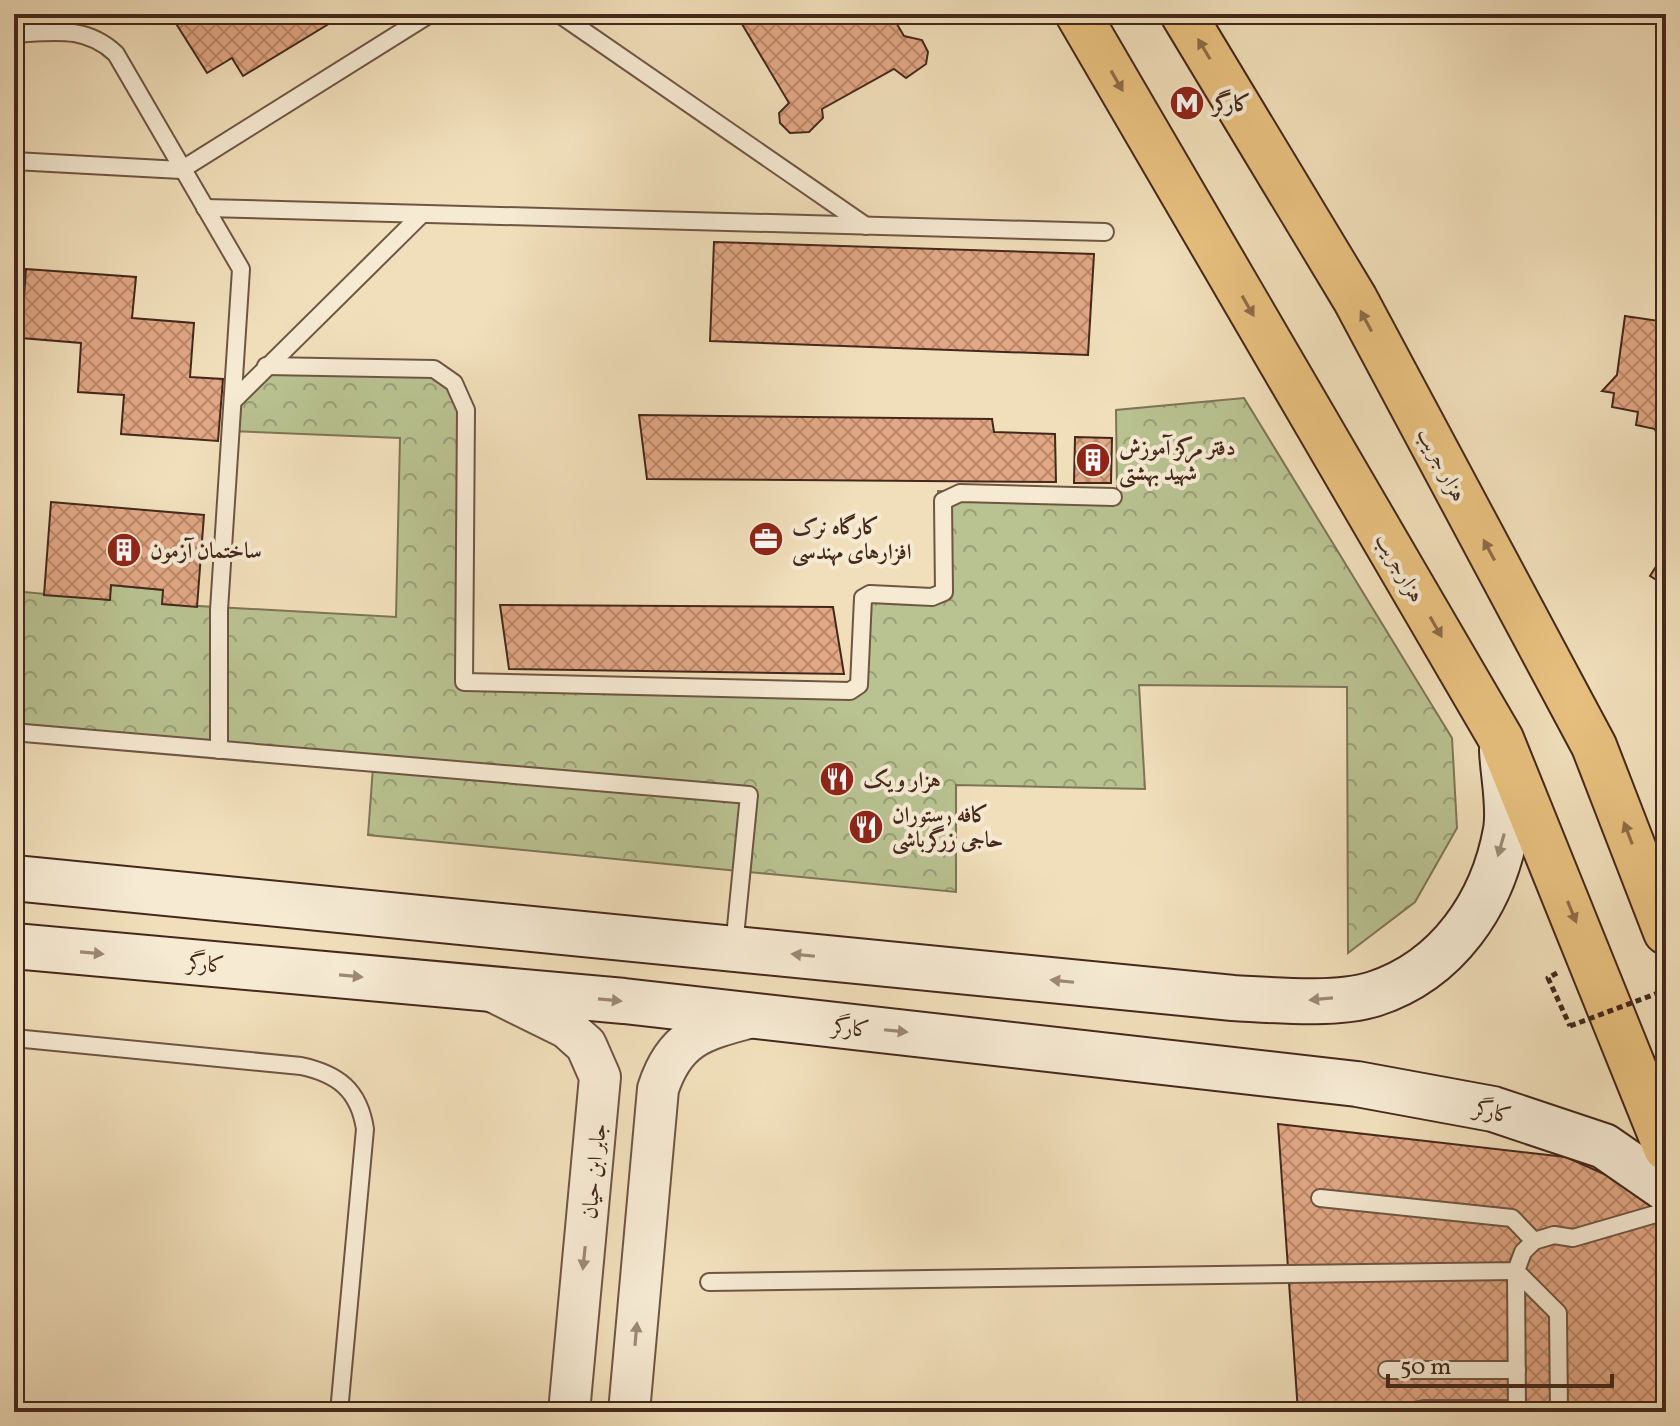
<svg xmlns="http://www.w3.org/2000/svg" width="1680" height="1426" font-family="Vollkorn,Amiri,serif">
	<defs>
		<pattern id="forest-crowns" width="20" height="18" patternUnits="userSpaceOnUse" patternTransform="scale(2)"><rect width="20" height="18" fill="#b9c291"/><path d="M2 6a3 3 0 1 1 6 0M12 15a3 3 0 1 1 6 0" fill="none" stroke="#989e76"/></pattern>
		<pattern id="building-cross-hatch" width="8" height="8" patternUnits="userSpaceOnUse" patternTransform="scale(2)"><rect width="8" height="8" fill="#e2a784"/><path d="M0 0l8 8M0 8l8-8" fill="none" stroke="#b9886b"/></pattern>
	</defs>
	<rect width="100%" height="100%" fill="#f1dfbb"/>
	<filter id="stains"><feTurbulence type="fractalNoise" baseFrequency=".0025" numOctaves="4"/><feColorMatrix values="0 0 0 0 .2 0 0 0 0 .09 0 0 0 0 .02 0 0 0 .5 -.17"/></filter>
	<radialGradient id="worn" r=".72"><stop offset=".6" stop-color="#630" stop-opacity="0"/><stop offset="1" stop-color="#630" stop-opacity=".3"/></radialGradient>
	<path fill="url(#forest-crowns)" stroke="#7e7556" stroke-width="2" d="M262,369L445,376L464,414L462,683L858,687L859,592L937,593L938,491L1117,493L1116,410L1244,398L1452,738L1457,828L1415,902L1348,953L1347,687L1139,685L1145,789L956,785V892L368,835L373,767L14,737V591L109,600L111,585L163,590V604L396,617L400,438L230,431L232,398Z"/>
	<g fill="url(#building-cross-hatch)" stroke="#44281b" stroke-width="2">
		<path d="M170,14H345L243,76L232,58L207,73Z"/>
		<path d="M736,14H891L904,36L922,40L928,52L926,64L906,78L894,69L822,109L823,118L809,132L790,133L780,123L779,113L789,103Z"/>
		<path d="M1544,14H1616V21Z"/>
		<path d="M714,242L1094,254L1088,355L710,341Z"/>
		<path d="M26,269L136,277L132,318L194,323L190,377L223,379L218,441L121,434L124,395L78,392L81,343L21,338Z"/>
		<path d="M1625,316L1666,322V438L1657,436L1655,429L1636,425L1638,412L1612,407L1614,393L1602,391L1617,375Z"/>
		<path d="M639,415L992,419L994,432L1055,434L1056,482L647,479Z"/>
		<path d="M1075,437L1112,438L1111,483H1074Z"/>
		<path d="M51,502L204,515L197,607L162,604L163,590L111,585L110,600L44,595Z"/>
		<path d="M1666,551V586L1650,576Z"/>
		<path d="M500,605L833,607L844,674L509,669Z"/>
		<path d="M1278,1124L1566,1157L1651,1195L1666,1243V1412H1298Z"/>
	</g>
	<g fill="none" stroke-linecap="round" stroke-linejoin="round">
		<g stroke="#6f5643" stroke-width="20">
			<g id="service">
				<path d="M559,14L866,226"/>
				<path d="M14,34C52,32 86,25 116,54L241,269L219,610V750"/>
				<path d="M14,161L181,170L430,14"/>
				<path d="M205,208L1105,232"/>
				<path d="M266,366L434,369L454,383L466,410L464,682L850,691L859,685L863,598L870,594L932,597L944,592L943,501L960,493L1113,497"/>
				<path d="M234,400L422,214"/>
				<path d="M14,729L24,733L749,795L734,947"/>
				<path d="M14,1038L301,1066C338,1074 359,1090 365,1129L339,1412"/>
				<path d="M1320,1198L1512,1218L1534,1241"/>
				<path d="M1516,1271L1558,1313L1559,1412"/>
				<path d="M1516,1271L1517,1412"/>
				<path d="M709,1282L1516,1271L1523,1252L1534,1241L1554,1235L1573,1238L1666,1211"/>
				<path d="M1387,1370H1517"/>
				<path d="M1412,1412L1424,1409H1517"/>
			</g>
		</g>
		<g stroke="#6f5643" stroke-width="44">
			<g id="tertiary">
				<path d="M492,991L567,1028L586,1045L600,1077L569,1412"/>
				<path d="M629,1412L658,1089C675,1036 703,1030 752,1017"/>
			</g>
		</g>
		<g stroke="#44281b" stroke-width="48">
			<g id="secondary">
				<path d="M14,878L1233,998C1273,1000 1337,1006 1374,994C1448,970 1493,903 1506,830C1510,805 1503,775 1502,750"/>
				<path d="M14,946L624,1001L1357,1084L1493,1109L1604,1146L1666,1189"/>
			</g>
		</g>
		<g stroke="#44281b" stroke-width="48">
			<g id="primary">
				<path d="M1078,14L1501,739L1666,1148"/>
				<path d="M1183,14L1355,299L1594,746L1666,932"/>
			</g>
		</g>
		<path stroke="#44281b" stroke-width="5" stroke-dasharray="6 4" stroke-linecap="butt" d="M1557,973L1548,978L1570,1026"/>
		<use href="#service" stroke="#f6ead3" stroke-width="16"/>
		<use href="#tertiary" stroke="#f6ead3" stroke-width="40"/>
		<use href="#secondary" stroke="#f6ead3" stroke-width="44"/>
		<use href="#primary" stroke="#e8c07e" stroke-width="44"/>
		<path stroke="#44281b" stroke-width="5" stroke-dasharray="6 4" stroke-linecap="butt" d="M1570,1026L1666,990"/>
	</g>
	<defs><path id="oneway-solid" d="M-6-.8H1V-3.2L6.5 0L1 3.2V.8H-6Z" transform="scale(2)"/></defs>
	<g fill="#8e6c48">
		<use href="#oneway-solid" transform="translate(1204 49) rotate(-121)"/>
		<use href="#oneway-solid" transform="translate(1117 81) rotate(60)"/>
		<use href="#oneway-solid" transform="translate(1248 306) rotate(60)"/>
		<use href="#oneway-solid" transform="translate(1366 321) rotate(-118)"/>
		<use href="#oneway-solid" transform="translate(1489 550) rotate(-118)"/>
		<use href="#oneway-solid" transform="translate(1436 627) rotate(60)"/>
		<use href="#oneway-solid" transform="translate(1628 833) rotate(-111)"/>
		<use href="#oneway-solid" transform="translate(1572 912) rotate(68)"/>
	</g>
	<g fill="#9d8977">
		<use href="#oneway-solid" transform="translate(1501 845) rotate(106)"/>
		<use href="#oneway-solid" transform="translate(92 953) rotate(5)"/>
		<use href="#oneway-solid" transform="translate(803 955) rotate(-174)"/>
		<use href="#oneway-solid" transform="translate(351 976) rotate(5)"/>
		<use href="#oneway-solid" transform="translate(1062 981) rotate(-174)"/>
		<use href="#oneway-solid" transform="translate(1321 999) rotate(175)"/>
		<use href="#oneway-solid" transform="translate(610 1000) rotate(5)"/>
		<use href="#oneway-solid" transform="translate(896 1031) rotate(6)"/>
		<use href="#oneway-solid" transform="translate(584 1258) rotate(96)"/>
		<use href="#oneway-solid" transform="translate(636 1334) rotate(-85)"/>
	</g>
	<defs>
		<g id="metro-disc" transform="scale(1.8)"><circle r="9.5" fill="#8f2418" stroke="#f6ead3"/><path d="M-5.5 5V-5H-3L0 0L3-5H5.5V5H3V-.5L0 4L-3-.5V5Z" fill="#fff"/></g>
		<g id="building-disc" transform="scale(1.8)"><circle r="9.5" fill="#8f2418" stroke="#f6ead3"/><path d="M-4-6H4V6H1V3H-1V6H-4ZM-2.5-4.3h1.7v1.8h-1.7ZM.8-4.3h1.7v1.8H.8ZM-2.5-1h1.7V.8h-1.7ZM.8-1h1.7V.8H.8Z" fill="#fff"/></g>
		<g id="office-disc" transform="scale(1.8)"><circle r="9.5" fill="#8f2418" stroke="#f6ead3"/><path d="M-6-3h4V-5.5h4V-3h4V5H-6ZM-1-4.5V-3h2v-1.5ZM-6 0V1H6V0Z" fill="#fff"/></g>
		<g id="restaurant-disc" transform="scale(1.8)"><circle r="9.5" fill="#8f2418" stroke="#f6ead3"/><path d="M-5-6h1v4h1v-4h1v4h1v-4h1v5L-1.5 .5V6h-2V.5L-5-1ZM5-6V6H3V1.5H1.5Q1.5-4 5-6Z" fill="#fff"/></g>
	</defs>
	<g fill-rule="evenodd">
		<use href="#metro-disc" x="1187" y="103"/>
		<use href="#building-disc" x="1093" y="460"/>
		<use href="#office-disc" x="766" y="539"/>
		<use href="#building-disc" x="124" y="550"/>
		<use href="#restaurant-disc" x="837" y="779"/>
		<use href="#restaurant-disc" x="866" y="827"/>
	</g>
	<g text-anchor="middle" stroke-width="8" stroke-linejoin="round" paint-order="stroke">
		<g font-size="22" font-weight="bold" fill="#44281b" stroke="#f6ead3" text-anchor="start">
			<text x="1213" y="111">کارگر</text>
			<text x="1119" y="455">دفتر مرکز آموزش<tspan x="1119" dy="25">شهید بهشتی</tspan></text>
			<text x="792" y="534">کارگاه نرک<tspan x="792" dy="25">افزارهای مهندسی</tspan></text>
			<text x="150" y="558">ساختمان آزمون</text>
			<text x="863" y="787">هزار و یک</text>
			<text x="892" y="822">کافه رستوران<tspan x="892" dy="25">حاجی زرگرباشی</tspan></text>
		</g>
		<g font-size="22" fill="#44281b" stroke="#f6ead3">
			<text transform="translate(1443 464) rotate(62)" y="8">هزار جریب</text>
			<text transform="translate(1401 567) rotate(60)" y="8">هزارجریب</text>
			<text transform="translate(206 963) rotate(5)" y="8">کارگر</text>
			<text transform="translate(851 1027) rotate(6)" y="8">کارگر</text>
			<text transform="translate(1493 1111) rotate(14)" y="8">کارگر</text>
			<text transform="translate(593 1171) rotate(-84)" y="8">جابر ابن حیان</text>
		</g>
	</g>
	<rect width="1680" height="1426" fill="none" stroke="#f1dfbb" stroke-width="48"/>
	<rect x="16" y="16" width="1648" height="1394" fill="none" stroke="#44281b" stroke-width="4"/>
	<rect x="24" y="24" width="1632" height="1378" fill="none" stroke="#44281b" stroke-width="2"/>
	<path d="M1388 1374v12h224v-12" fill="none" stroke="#44281b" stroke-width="4"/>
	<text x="1400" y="1374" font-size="24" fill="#44281b" stroke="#f6ead3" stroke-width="6" paint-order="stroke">50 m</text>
	<rect width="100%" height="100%" filter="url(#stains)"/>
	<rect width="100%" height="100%" fill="url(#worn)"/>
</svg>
